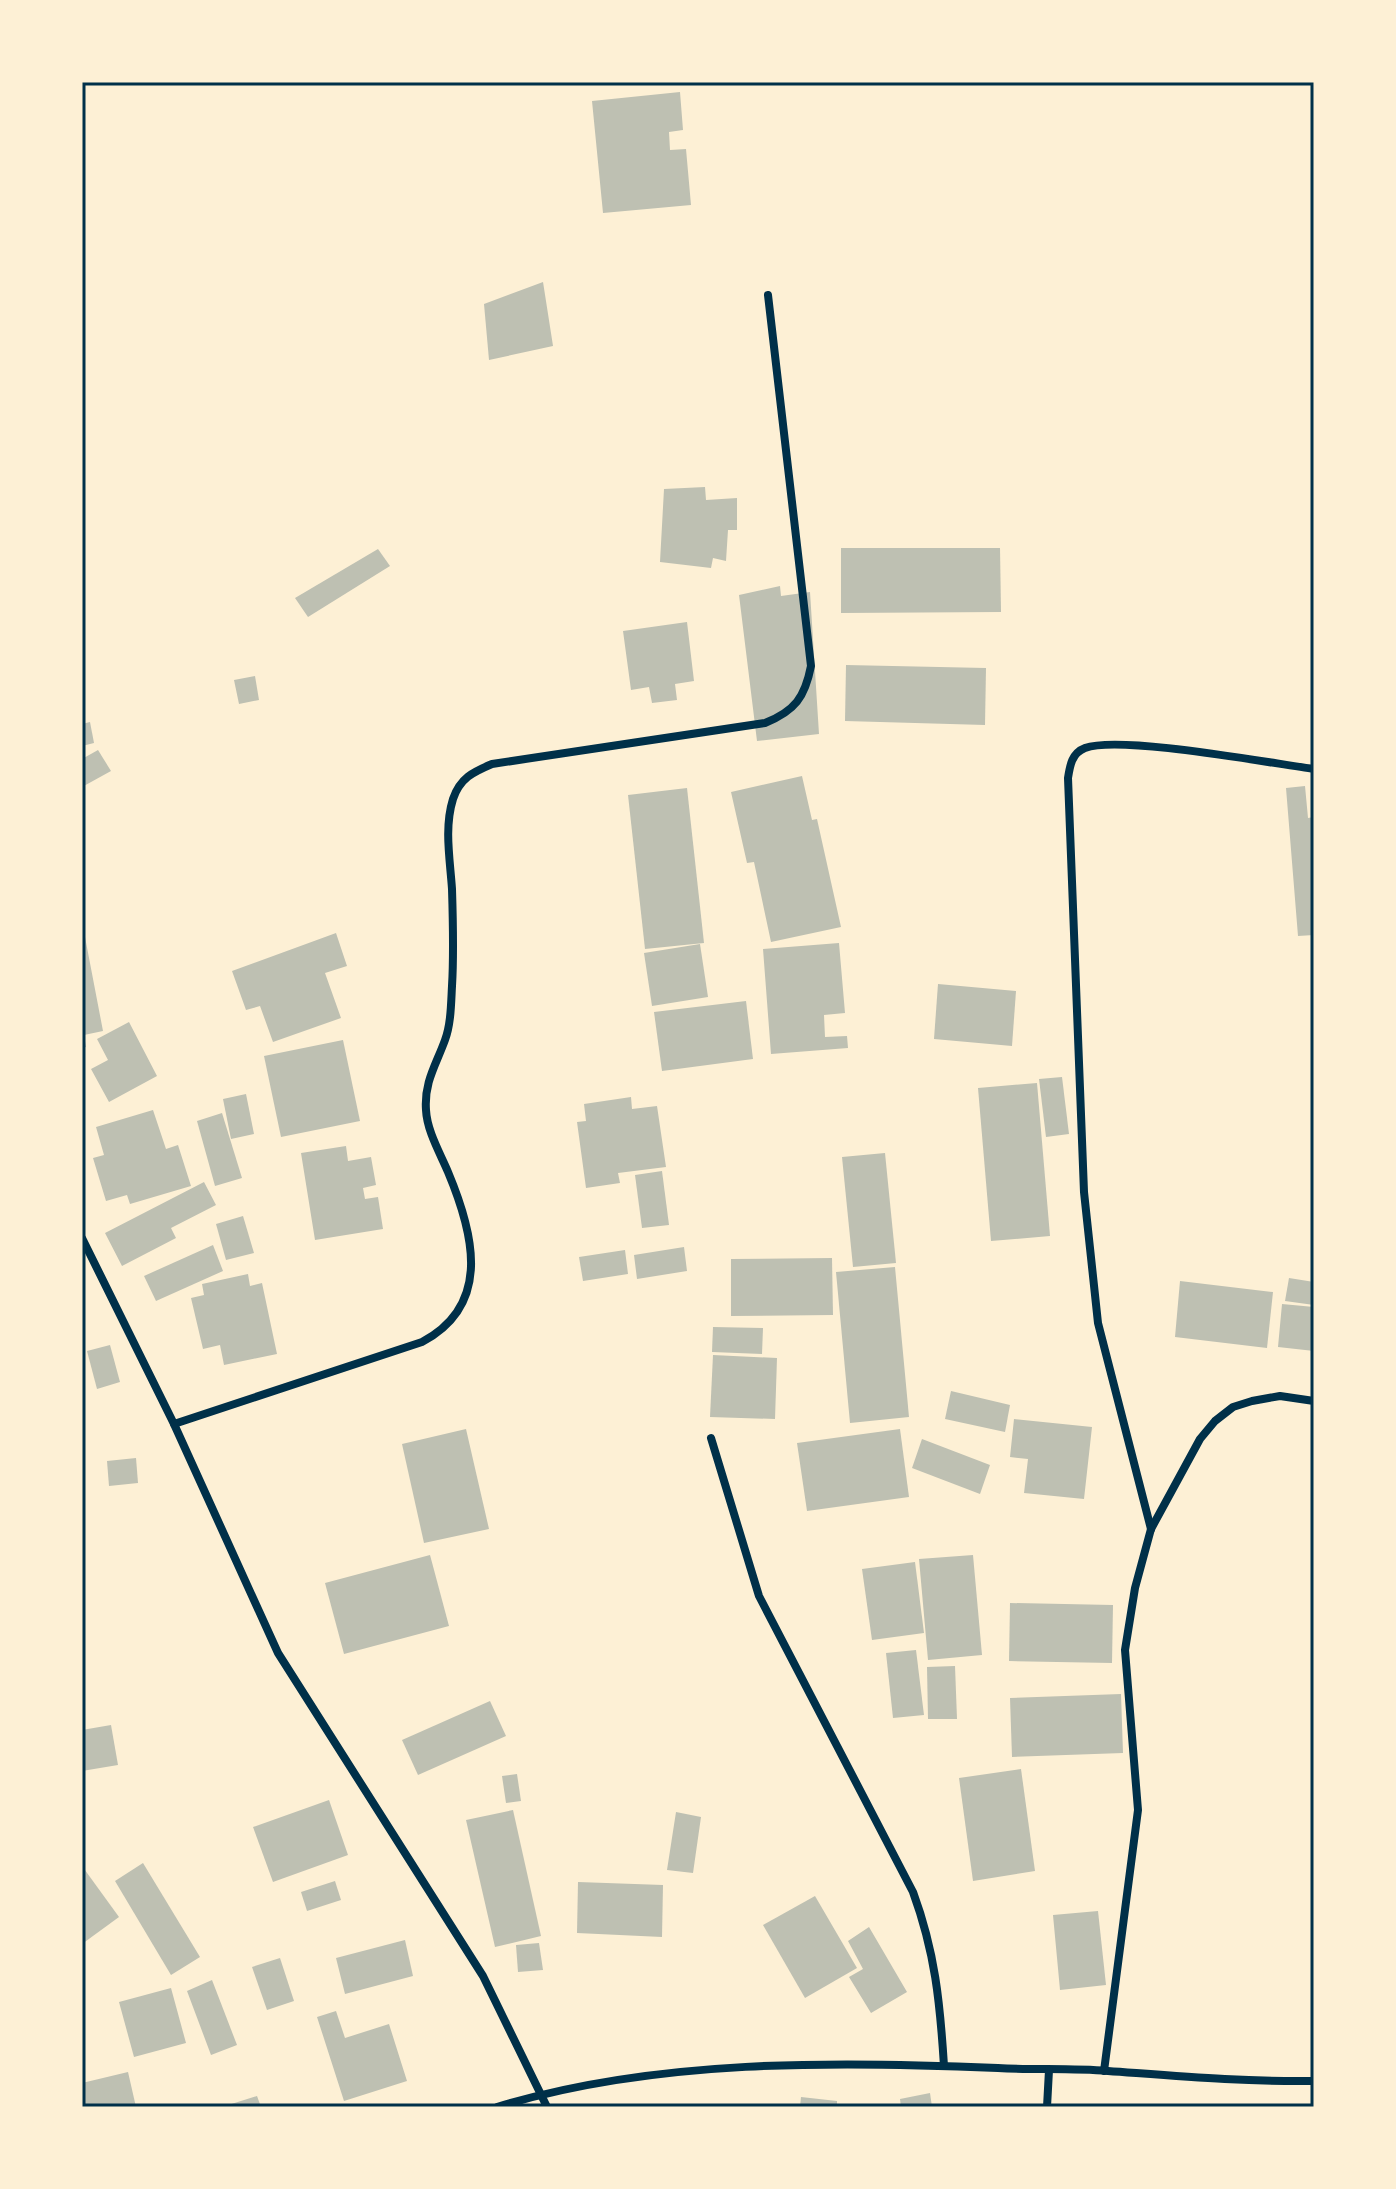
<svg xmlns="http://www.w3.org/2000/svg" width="1396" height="2189" font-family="Figtree,sans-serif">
	<rect width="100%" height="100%" fill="#fdf0d5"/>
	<g fill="#bec0b2">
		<path d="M680,92L683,130L669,132L670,150L686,149L691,205L603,213L592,101Z"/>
		<path d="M543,282L553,346L489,360L484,304Z"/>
		<path d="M705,487L706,500L737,498V530H728L726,561L713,558L711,568L660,562L664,489Z"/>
		<path d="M841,548H1000L1001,612L841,613Z"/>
		<path d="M378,549L390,566L308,617L295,598Z"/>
		<path d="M780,586L781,596L810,592L819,734L757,741L739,595Z"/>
		<path d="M687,622L694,681L675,684L677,700L652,703L649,687L631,690L623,631Z"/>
		<path d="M846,665L986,668L985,725L845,721Z"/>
		<path d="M255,676L259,700L239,704L234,680Z"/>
		<path d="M90,722L94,743L82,746V724Z"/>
		<path d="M98,750L111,771L82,787V759Z"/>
		<path d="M802,776L812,820L817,819L841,927L771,942L754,862L747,863L731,792Z"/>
		<path d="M1305,786L1308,818L1314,817V935L1298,936L1286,788Z"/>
		<path d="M687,788L704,943L645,949L628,795Z"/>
		<path d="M336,933L347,966L325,973L341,1018L273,1042L260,1006L246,1010L232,971Z"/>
		<path d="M85,937L103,1031L84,1035L86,1047L82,1048Z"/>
		<path d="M839,943L845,1013L824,1015L825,1037L847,1036L848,1048L771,1054L763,949Z"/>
		<path d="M700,944L708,997L652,1006L644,953Z"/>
		<path d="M938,984L1016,991L1012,1046L934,1039Z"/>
		<path d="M746,1001L753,1059L662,1071L654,1012Z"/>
		<path d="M129,1022L157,1076L109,1102L91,1069L108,1060L97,1039Z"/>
		<path d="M343,1040L360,1121L281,1137L264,1056Z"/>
		<path d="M1062,1077L1069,1134L1046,1137L1039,1079Z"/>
		<path d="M1037,1083L1050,1236L991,1241L978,1088Z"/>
		<path d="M246,1094L254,1134L231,1139L223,1099Z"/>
		<path d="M631,1097L632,1109L657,1106L666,1167L618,1173L620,1183L586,1188L577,1122L586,1121L584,1104Z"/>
		<path d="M153,1110L166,1149L178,1145L191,1186L130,1204L127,1195L106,1201L93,1158L104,1155L96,1127Z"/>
		<path d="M222,1113L242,1178L215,1186L197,1121Z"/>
		<path d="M346,1146L348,1161L371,1157L376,1185L363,1188L365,1199L378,1197L383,1229L315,1240L301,1153Z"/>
		<path d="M885,1153L896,1263L853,1267L842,1157Z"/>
		<path d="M662,1171L669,1225L642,1228L635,1175Z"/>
		<path d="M204,1182L216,1205L171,1228L176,1238L122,1266L105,1233Z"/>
		<path d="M243,1216L254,1253L226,1260L216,1224Z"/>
		<path d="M213,1245L223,1271L156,1301L144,1276Z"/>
		<path d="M684,1247L687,1271L637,1279L634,1255Z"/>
		<path d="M625,1250L628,1274L583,1281L579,1257Z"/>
		<path d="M832,1258L833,1315L731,1316V1259Z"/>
		<path d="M895,1267L909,1417L850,1423L836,1272Z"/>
		<path d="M248,1274L250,1286L262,1283L277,1354L224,1365L220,1345L203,1349L191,1298L204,1295L202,1284Z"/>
		<path d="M1289,1278L1314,1282V1305L1285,1301Z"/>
		<path d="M1180,1281L1273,1292L1267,1348L1175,1337Z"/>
		<path d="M1282,1304L1314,1307V1351L1278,1347Z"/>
		<path d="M713,1327L763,1328L762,1354L712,1352Z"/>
		<path d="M110,1345L120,1382L97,1389L87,1351Z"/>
		<path d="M713,1355L777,1358L775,1419L710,1417Z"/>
		<path d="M951,1391L1010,1405L1005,1432L945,1419Z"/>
		<path d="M1014,1419L1092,1427L1084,1499L1024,1493L1028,1459L1010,1457Z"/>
		<path d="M466,1429L489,1529L424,1543L402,1444Z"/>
		<path d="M900,1429L909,1497L807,1511L797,1443Z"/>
		<path d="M922,1439L990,1465L980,1494L912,1468Z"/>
		<path d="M136,1458L138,1483L109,1486L107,1461Z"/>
		<path d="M430,1555L449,1626L344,1654L325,1583Z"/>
		<path d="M973,1555L982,1655L928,1660L919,1559Z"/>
		<path d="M915,1562L924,1633L872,1640L862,1569Z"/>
		<path d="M1010,1603L1113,1605L1112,1663L1009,1661Z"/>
		<path d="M916,1650L924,1715L893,1718L886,1653Z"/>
		<path d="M955,1666L957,1719H928L927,1667Z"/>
		<path d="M1121,1694L1123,1753L1012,1757L1010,1698Z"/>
		<path d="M490,1701L506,1736L418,1775L402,1740Z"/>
		<path d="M111,1725L118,1765L82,1771V1730Z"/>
		<path d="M1021,1769L1035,1871L973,1881L959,1778Z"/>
		<path d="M517,1774L521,1801L506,1803L502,1776Z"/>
		<path d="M329,1800L348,1855L273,1882L253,1827Z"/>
		<path d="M513,1810L541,1936L495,1947L466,1820Z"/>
		<path d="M676,1812L701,1817L693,1873L667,1870Z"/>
		<path d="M143,1863L200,1957L171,1975L115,1881Z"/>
		<path d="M82,1866L119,1917L82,1944Z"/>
		<path d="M335,1881L341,1900L307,1911L301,1892Z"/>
		<path d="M578,1882L663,1885L662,1937L577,1933Z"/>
		<path d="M815,1896L857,1968L805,1998L763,1925Z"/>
		<path d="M1098,1911L1106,1985L1060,1990L1053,1915Z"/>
		<path d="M869,1927L907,1992L871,2013L849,1977L863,1969L848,1941Z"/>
		<path d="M405,1940L413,1976L345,1994L336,1958Z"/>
		<path d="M539,1943L543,1970L518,1972L516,1945Z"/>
		<path d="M280,1958L294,2001L267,2010L252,1967Z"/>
		<path d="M212,1980L237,2045L211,2055L187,1991Z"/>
		<path d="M171,1988L186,2043L134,2057L119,2002Z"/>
		<path d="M336,2011L345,2038L389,2024L407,2081L344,2101L317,2017Z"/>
		<path d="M128,2072L136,2107H82V2083Z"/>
		<path d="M930,2093L932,2107H901L900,2099Z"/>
		<path d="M257,2096L261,2107H225V2106Z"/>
		<path d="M801,2097L837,2101V2107H800Z"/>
	</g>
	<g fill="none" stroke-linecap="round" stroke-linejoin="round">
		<g stroke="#003049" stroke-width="8">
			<path d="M82,1238L174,1424L278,1653L483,1976L547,2107"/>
			<path d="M174,1424L422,1342C492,1305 474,1234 448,1172C440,1153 427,1131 426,1110C424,1082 436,1065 445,1040C451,1024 451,1004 452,986C454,954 453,921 452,889C450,859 444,828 453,799C460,778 473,772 492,764L765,723C795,711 805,697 811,666L768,295"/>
			<path d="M711,1438L759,1596L913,1892C935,1952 940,2002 944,2066"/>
			<path d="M1151,1529L1098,1323L1084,1192L1068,778C1070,765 1072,753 1085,748C1120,735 1269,763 1314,769"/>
			<path d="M1104,2071L1138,1810L1125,1650L1135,1588L1151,1529L1200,1439L1215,1421L1233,1407L1252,1401L1280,1396L1314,1401"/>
			<path d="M497,2107C654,2059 836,2061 998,2068C1035,2070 1071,2068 1108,2071C1177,2076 1244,2082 1314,2081"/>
			<path d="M1047,2107L1049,2070"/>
		</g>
	</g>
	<rect width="1396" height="2189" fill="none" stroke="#fdf0d5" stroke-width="168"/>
	<rect x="84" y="84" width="1228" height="2021" fill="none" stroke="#003049" stroke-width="3"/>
</svg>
